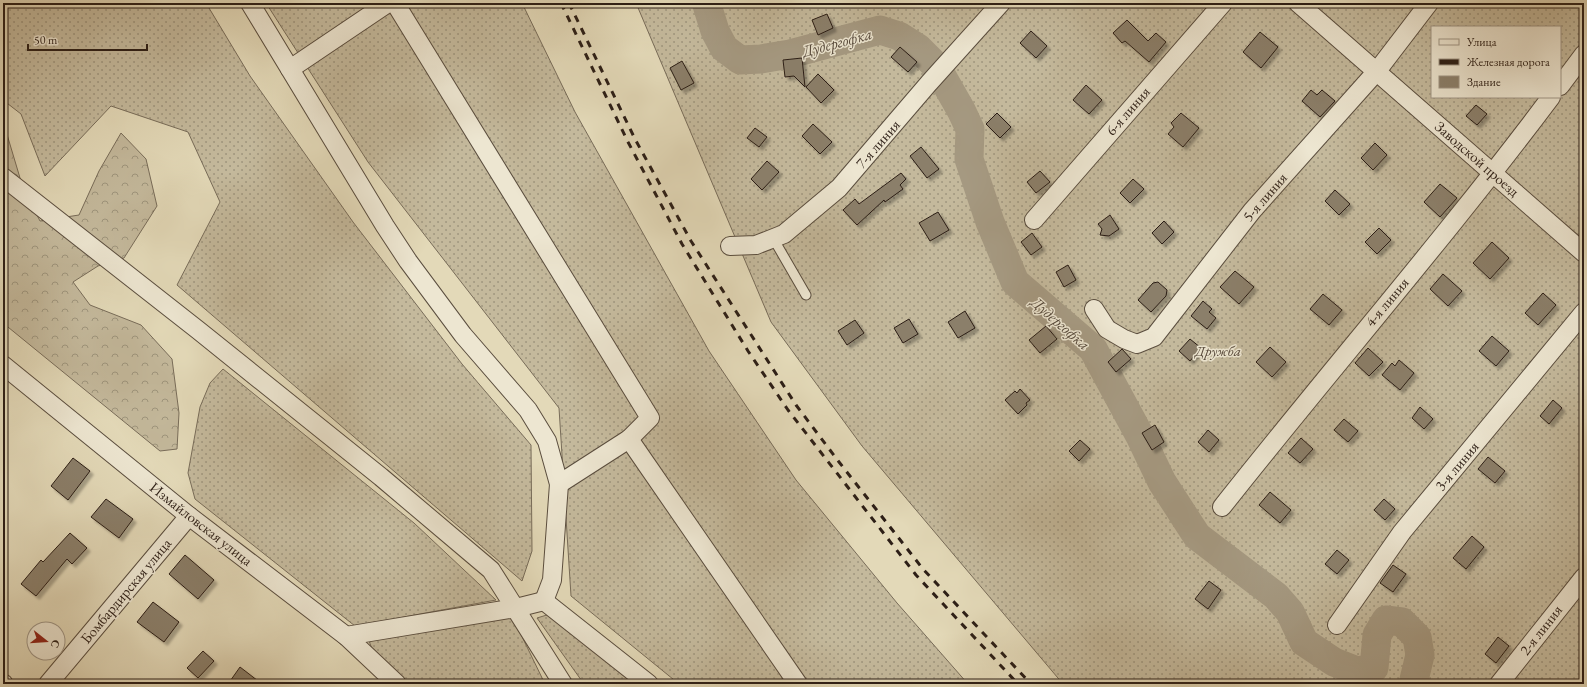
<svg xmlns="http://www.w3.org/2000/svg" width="1587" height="687" font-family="'EB Garamond',serif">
	<defs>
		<pattern id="grass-dots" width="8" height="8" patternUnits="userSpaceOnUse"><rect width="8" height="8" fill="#c4b99c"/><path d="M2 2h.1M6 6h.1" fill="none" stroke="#9f967e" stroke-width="1.8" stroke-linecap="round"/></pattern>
		<pattern id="forest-crowns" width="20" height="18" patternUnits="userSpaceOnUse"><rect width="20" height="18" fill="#c4b99c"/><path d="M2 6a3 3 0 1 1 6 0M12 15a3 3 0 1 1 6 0" fill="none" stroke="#9f967e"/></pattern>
		<filter id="shadow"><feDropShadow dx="3.5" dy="3.5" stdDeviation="1" flood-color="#0004"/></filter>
	</defs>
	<rect width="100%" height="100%" fill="#e3d9b8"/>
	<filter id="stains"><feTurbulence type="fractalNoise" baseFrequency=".005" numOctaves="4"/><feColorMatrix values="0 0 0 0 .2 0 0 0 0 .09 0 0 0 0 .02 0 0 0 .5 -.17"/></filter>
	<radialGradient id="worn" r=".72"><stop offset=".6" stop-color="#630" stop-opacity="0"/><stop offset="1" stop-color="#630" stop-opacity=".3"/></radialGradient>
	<g fill="url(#grass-dots)" stroke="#786c59" fill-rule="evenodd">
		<path d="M3,3H206L250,76L353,222L462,364L531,445L532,551L522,581L177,285L220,202L188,132L111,106L45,176L21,114L3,100Z"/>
		<path d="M266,3H522L575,112L709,351L796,480L897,603L968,684H679L571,596L559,408L368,162Z"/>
		<path d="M636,3H1584V684H1063L862,446L771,322ZM1432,27H1560V97H1432Z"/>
		<path d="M223,369L414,523L496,600L355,626L195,499L188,473L200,407L210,383Z"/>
		<path d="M550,614L639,684H584L537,618Z"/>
		<path d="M512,616L545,684H408L374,654L369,641Z"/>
	</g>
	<path fill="url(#forest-crowns)" stroke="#786c59" d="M3,121L23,188L40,221L79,215L99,171L121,133L146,159L157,206L124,258L98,266L73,282L90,305L141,325L172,359L179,413L177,449L160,451L3,323Z"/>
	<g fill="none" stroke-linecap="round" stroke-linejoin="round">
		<path stroke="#a59981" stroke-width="29" d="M708,3L707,5L715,31L724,48L740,60L761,59L790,54L880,30L899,36L918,48L936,66L961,110L970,129L969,159L990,222L1015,282L1093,349L1140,436L1162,482L1197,536L1276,596L1290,612L1304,642L1334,662L1357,671L1374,668L1377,635L1386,620L1402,622L1417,637L1420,655L1413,684"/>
	</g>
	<g fill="#8b7f6a" stroke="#2c1e16" filter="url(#shadow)">
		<path d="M827,14L833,28L818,35L812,20Z"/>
		<path d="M1127,20L1148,41L1156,33L1166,42L1149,62L1125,41L1122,43L1113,33Z"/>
		<path d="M1031,31L1047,46L1036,58L1020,43Z"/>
		<path d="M1260,32L1278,47L1261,68L1243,52Z"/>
		<path d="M900,47L917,62L908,72L891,57Z"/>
		<path d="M802,58L805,87L794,76L785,77L783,60Z"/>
		<path d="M682,61L694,83L681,90L670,68Z"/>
		<path d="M818,74L834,90L821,103L806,87Z"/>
		<path d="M1086,85L1102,100L1089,114L1073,100Z"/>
		<path d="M1311,90L1317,95L1322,90L1335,101L1320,117L1302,101Z"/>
		<path d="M1476,105L1487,114L1477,125L1466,116Z"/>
		<path d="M997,113L1011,127L1000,138L986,124Z"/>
		<path d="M1181,113L1199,128L1183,147L1168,134L1174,127L1171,123Z"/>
		<path d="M813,124L832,142L820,154L802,136Z"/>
		<path d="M755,128L767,137L759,147L747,138Z"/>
		<path d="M1375,143L1387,155L1373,170L1361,158Z"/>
		<path d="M921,147L939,169L927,178L910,156Z"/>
		<path d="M767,161L779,172L762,190L751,179Z"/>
		<path d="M1040,171L1050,182L1036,193L1027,182Z"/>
		<path d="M901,173L906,179L900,185L903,189L885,202L884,200L857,225L843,210L855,199L859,204Z"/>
		<path d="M1133,179L1144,189L1130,203L1120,193Z"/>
		<path d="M1440,184L1457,198L1440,217L1424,202Z"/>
		<path d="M1335,190L1350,204L1339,215L1325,201Z"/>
		<path d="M938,212L949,230L930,241L919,223Z"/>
		<path d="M1110,215L1119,229L1109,236L1100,235L1102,229L1098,224Z"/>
		<path d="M1164,221L1174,232L1162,244L1152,233Z"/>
		<path d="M1379,228L1391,240L1377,254L1365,242Z"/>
		<path d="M1032,233L1042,247L1031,255L1021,242Z"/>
		<path d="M1492,242L1509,258L1490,279L1473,263Z"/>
		<path d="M1068,265L1076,280L1064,287L1056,272Z"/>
		<path d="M1235,271L1254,287L1239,304L1220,287Z"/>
		<path d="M1443,274L1462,291L1448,306L1430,289Z"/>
		<path d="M1158,282L1167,290L1166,296L1151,312L1138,300L1153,283Z"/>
		<path d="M1543,293L1556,305L1538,325L1525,313Z"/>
		<path d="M1323,294L1342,310L1329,325L1310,309Z"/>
		<path d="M1203,301L1212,309L1209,312L1216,318L1207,329L1191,316Z"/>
		<path d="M965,311L975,328L958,338L948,322Z"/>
		<path d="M909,319L918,334L903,343L894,328Z"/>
		<path d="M855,320L864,333L847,345L838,331Z"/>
		<path d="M1046,326L1057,339L1040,353L1029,340Z"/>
		<path d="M1492,336L1509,351L1496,366L1479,351Z"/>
		<path d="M1190,339L1201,348L1190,361L1179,351Z"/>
		<path d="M1270,347L1286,362L1272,377L1256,362Z"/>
		<path d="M1368,348L1383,362L1369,376L1355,363Z"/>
		<path d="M1122,349L1131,359L1116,372L1108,362Z"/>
		<path d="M1399,360L1414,373L1400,390L1382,375L1392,363L1395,366Z"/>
		<path d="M1020,389L1030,400L1026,403L1027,405L1018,414L1005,400L1015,391L1017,393Z"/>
		<path d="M1553,400L1562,408L1549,424L1540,416Z"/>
		<path d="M1420,407L1433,419L1424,429L1412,418Z"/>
		<path d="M1344,419L1358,431L1348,442L1334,430Z"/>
		<path d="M1155,425L1164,442L1152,450L1142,433Z"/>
		<path d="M1208,430L1219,440L1209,452L1198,442Z"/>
		<path d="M1301,438L1313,449L1300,463L1288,453Z"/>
		<path d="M1080,440L1090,449L1079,461L1069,451Z"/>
		<path d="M1488,457L1505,471L1495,483L1478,469Z"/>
		<path d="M73,458L90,471L68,500L51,486Z"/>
		<path d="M1270,492L1291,510L1280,523L1259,505Z"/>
		<path d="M106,499L133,519L119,538L91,517Z"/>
		<path d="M1384,499L1395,509L1385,520L1374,510Z"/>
		<path d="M70,533L87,548L72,564L67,559L36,596L21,584L41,560L43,562Z"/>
		<path d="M1472,536L1484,547L1466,569L1453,558Z"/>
		<path d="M1337,550L1349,560L1337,574L1325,564Z"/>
		<path d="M185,555L214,580L198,599L169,574Z"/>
		<path d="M1393,565L1406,574L1393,592L1380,583Z"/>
		<path d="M1209,581L1221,590L1208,609L1195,599Z"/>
		<path d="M153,602L179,622L164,642L137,622Z"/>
		<path d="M1498,637L1509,646L1496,663L1485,654Z"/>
		<path d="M203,651L214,661L198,678L187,668Z"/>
		<path d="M240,667L262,684H228Z"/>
	</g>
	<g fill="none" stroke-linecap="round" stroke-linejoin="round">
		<g stroke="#5a4d3e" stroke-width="11">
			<path id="service" d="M773,238L806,295"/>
		</g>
		<g stroke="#5a4d3e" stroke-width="20">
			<g id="minor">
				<path d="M250,3L385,226L408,261L463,335L528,410L547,441L559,484L552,580L544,601"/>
				<path d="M395,3L650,418L629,439L559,484"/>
				<path d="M1298,3L1584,253"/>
				<path d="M290,69L388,3"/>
				<path d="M1560,86L1584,54"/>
				<path d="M3,177L198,330L381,477L491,570L563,684"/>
				<path d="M1034,220L1223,3"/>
				<path d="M730,246L756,245L784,234L839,188L929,83L1001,3"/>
				<path d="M1094,309L1107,329L1124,339L1137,344L1154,337L1252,211L1377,71L1429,3"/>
				<path d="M3,365L189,516L346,636L397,684"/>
				<path d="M629,439L798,684"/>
				<path d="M1222,507C1331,369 1446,237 1551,97"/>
				<path d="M544,601L649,684"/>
				<path d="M1337,625L1402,532L1584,312"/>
				<path d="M346,636L516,608L544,601"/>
				<path d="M3,683L4,684"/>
				<path d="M48,684L189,516"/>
				<path d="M1499,684L1584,577"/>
			</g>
		</g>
		<use href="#service" stroke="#ede6d1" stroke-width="9"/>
		<use href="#minor" stroke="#ede6d1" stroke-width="18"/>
		<g stroke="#2c1e16" stroke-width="3" stroke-dasharray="7 7" stroke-linecap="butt">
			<path d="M561,3L628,142L682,244L748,351L788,410L916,575L1018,684"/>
			<path d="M569,3L635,139L691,241L796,405L839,462L923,569L1031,684"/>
		</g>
	</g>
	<g text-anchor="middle" stroke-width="3" stroke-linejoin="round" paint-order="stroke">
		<g font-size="15" fill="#2c1e16" stroke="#ede6d1">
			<text transform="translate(1128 111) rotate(-49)" y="5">6-я линия</text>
			<text transform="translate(878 144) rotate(-49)" y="5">7-я линия</text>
			<text transform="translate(1477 159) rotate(41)" y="5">Заводской проезд</text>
			<text transform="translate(1265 197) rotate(-49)" y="5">5-я линия</text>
			<text transform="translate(1387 302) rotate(-50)" y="5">4-я линия</text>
			<text transform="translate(1457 466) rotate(-50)" y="5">3-я линия</text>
			<text transform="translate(201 524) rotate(38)" y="5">Измайловская улица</text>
			<text transform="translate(126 591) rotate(-50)" y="5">Бомбардирская улица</text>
			<text transform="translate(1541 630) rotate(-52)" y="5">2-я линия</text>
		</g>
		<g font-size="15" font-style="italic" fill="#5a4c3e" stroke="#ede6d1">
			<text x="1218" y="356">Дружба</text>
		</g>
		<g font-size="16" font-style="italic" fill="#56493b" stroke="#ede6d1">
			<text transform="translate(837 42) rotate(-15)" y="6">Дудергофка</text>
			<text transform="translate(1061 323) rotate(41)" y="6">Дудергофка</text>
		</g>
	</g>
	<rect width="1587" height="687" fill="none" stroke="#e3d9b8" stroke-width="16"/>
	<rect x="4" y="4" width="1579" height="679" fill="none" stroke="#2c1e16" stroke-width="2"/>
	<rect x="8" y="8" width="1571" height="671" fill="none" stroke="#2c1e16"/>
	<rect x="1431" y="26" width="130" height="72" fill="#ede6d1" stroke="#a09686"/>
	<rect x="1439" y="39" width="20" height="6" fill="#ede6d1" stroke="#a09686"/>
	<text x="1467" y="46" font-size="12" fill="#2c1e16">Улица</text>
	<rect x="1439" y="59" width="20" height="6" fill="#2c1e16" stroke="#a09686"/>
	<text x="1467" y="66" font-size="12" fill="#2c1e16">Железная дорога</text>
	<rect x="1439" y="76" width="20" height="12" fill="#8b7f6a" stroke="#a09686"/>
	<text x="1467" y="86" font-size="12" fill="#2c1e16">Здание</text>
	<g transform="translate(46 641) rotate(107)"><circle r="19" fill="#ede6d1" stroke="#a09686"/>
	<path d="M0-3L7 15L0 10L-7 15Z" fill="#8f2418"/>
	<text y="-6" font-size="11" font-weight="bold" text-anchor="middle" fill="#2c1e16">С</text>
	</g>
	<path d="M28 44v6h119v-6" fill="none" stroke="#2c1e16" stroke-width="2"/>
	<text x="34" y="44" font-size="12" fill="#2c1e16" stroke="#ede6d1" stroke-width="3" paint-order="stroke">50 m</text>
	<rect width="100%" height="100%" filter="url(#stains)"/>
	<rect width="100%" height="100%" fill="url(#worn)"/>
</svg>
